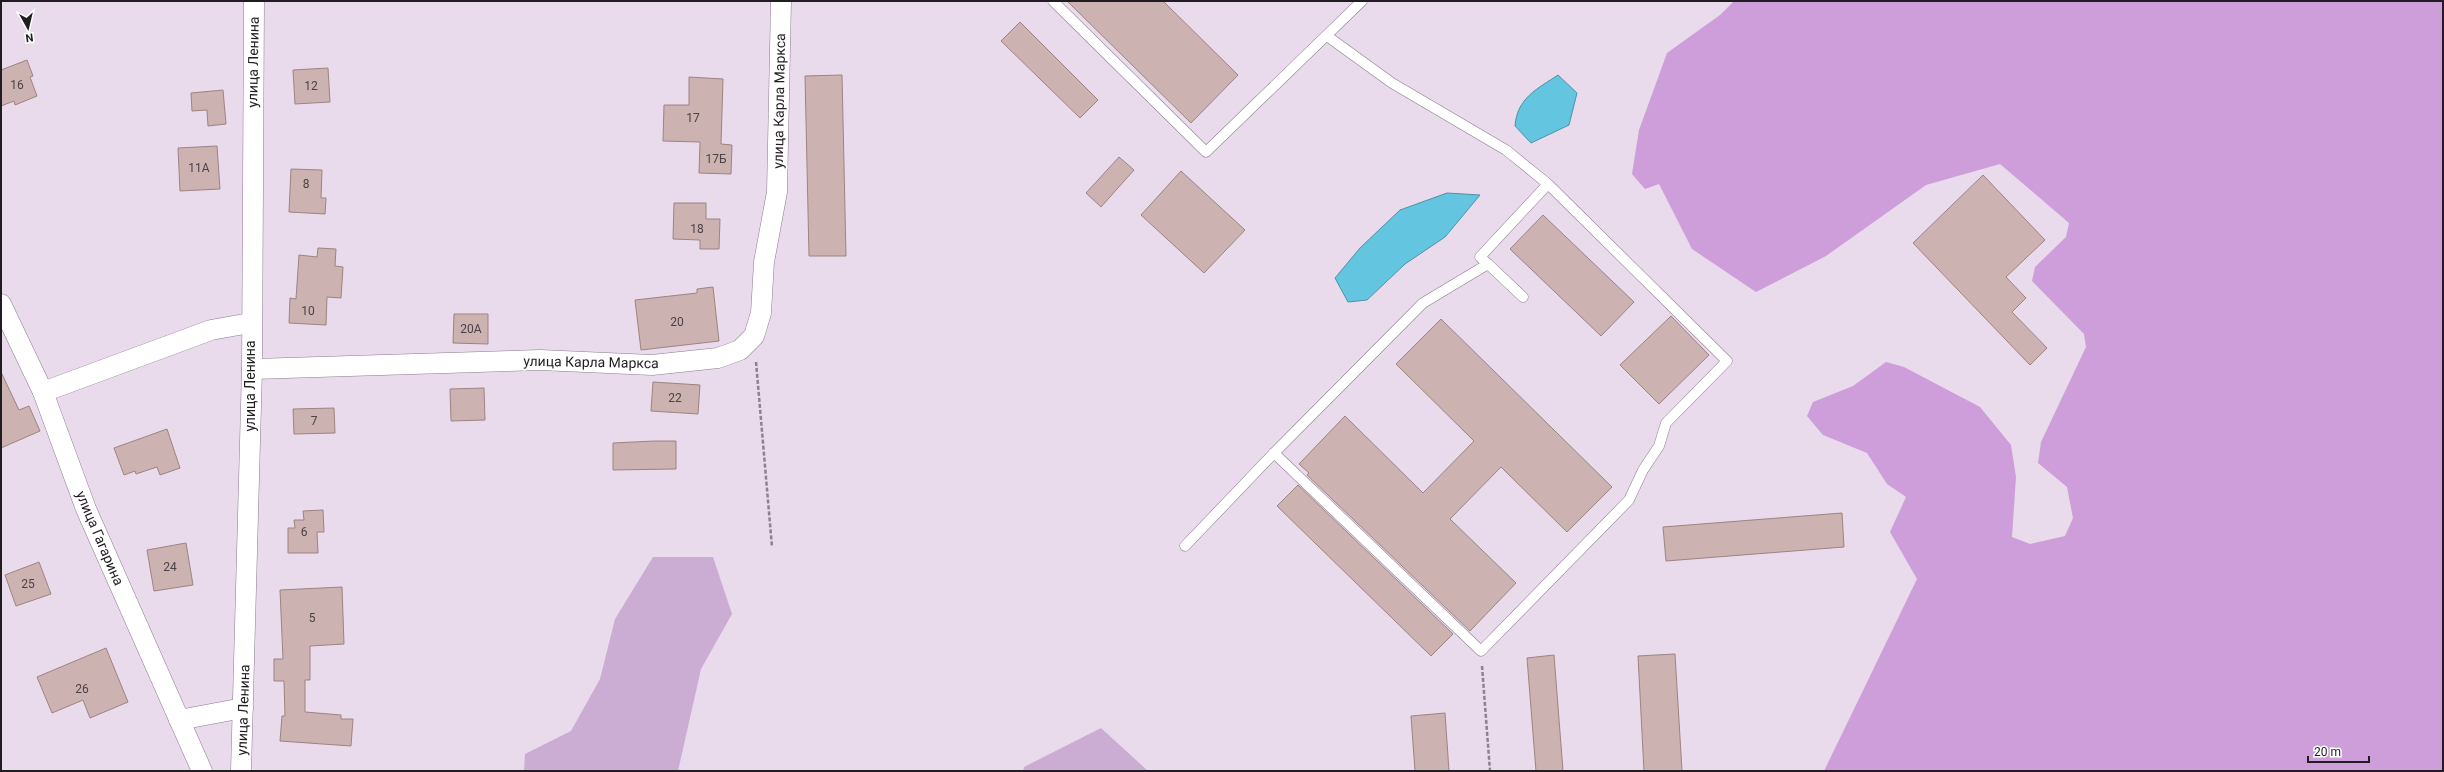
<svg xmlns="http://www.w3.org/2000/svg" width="2444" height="772" font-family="Roboto,sans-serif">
	<rect width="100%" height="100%" fill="#e9daec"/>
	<g fill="#cbadd3">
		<path d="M653,557H713L732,614L701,669L678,771H524L525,754L571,731L600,679L615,619Z"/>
		<path d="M1101,728L1148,771H1023L1024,767Z"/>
	</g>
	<path fill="#cd9eda" d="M1734,1H2443V771H1824L1917,579L1890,532L1906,497L1887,484L1867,453L1823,435L1807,416L1813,402L1853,386L1886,362L1904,367L1980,407L2011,445L2016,477L2012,537L2030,544L2065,536L2073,518L2067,487L2038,463L2041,442L2086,347L2084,334L2032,281L2035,267L2066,237L2069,223L2000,164L1926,185L1826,256L1756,292L1692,249L1659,184L1645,189L1632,174L1639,130L1667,53L1720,15Z"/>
	<g fill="#63c5df" stroke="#4f92a6">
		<path d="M1558,75L1577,93L1569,125L1531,143L1515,126C1517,98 1537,89 1558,75Z"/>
		<path d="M1447,193L1480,195L1445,237L1405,264L1367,300L1348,302L1335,278L1360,248L1400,210Z"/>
	</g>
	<g fill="#ccb2b0" stroke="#9c8482">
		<path d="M1067,1H1163L1238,75L1191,123Z"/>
		<path d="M1020,22L1098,100L1080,118L1001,41Z"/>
		<path d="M27,60L33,76L30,77L37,96L15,105L14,101L1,106V70Z"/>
		<path d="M328,68L330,102L295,104L293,70Z"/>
		<path d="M842,75L846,256H809L805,76Z"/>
		<path d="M689,77L723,79L721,144L732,145L731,174L699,173L700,142L663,141L664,105H689Z"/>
		<path d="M223,90L226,124L208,126L207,110L192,111L191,93Z"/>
		<path d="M217,146L220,189L180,191L178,148Z"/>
		<path d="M1119,157L1134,170L1101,207L1086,193Z"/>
		<path d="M291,169L322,170L321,198H326L325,214L289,212Z"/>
		<path d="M1181,171L1245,230L1204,273L1141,215Z"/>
		<path d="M1983,175L2045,240L2006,277L2026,298L2012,312L2047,348L2030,365L1913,243Z"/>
		<path d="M674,203H706V219H720L719,249H700V240L673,239Z"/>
		<path d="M1543,215L1634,302L1601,336L1510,249Z"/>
		<path d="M318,248L336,249L335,266L343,267L341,298L327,297L326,325L289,323L290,298L296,299L299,255L317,257Z"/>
		<path d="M713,287L719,341L641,350L635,300L697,293V289Z"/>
		<path d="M454,314H488V344L453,343Z"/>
		<path d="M1671,316L1709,355L1659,404L1620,365Z"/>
		<path d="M1441,319L1612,487L1567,532L1501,467L1450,519L1516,583L1470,631L1307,475L1309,473L1299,464L1345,416L1423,493L1474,441L1396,364Z"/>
		<path d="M1,372L19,410L29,406L40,431L1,448Z"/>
		<path d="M653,382L700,385L698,414L651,411Z"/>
		<path d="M484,388L485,420L451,421L450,389Z"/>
		<path d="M334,408L335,433L294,434L293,409Z"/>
		<path d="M167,429L180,468L160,475L157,467L136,474L135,471L124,475L114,448Z"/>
		<path d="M654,441H676V469L613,470V443Z"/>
		<path d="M1298,485L1453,634L1431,656L1277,506Z"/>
		<path d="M323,510L324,532H317L318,553H288V528H295L294,520H304L303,511Z"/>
		<path d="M1842,513L1844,547L1666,561L1663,527Z"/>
		<path d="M186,543L193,585L154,591L147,550Z"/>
		<path d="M39,562L51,594L16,606L5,575Z"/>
		<path d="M342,587L344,644L310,646V680H305V712L341,715V719H353L351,746L280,741L282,716H285L284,681H274V659H283L280,590Z"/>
		<path d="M106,648L128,702L90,718L83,700L52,713L37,677Z"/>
		<path d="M1675,654L1682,771H1644L1638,656Z"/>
		<path d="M1554,655L1563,771H1536L1527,658Z"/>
		<path d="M1445,713L1449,771H1415L1411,716Z"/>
	</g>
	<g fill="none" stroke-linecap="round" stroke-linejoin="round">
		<g stroke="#8a7c8d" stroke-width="11">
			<g id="service">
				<path d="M1053,1L1206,152L1362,1"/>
				<path d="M1327,36L1392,83L1506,150L1548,184L1727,361L1666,423L1659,446L1643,470L1629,500L1481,651L1274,453L1423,303L1488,264L1480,257L1548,184"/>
				<path d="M1488,264L1523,297"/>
				<path d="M1185,546L1274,453"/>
			</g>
		</g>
		<g stroke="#8a7c8d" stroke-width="21">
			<g id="minor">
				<path d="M1,304L43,392L86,509L202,771"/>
				<path d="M252,369L540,360L652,365L718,358L740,350L754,336L761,313L764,262L777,192L781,1"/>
				<path d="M43,392L211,330L250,323"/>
				<path d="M179,720L243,708"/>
				<path d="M241,771L252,369L254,1"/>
			</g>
		</g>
		<g stroke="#8c818e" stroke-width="2.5" stroke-dasharray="4 2" stroke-linecap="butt">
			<path d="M756,362L772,547"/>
			<path d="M1482,666L1490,771"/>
		</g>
		<use href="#service" stroke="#fff" stroke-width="10"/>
		<use href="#minor" stroke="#fff" stroke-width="20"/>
	</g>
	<g text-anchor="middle" stroke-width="3.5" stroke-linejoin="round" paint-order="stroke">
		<g font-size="12" fill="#4c4146">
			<text x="17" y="89">16</text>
			<text x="311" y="90">12</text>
			<text x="693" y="122">17</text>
			<text x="716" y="163">17Б</text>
			<text x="199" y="172">11А</text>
			<text x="306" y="188">8</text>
			<text x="697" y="233">18</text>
			<text x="308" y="315">10</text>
			<text x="677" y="326">20</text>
			<text x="471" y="333">20А</text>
			<text x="675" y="402">22</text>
			<text x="314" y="425">7</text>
			<text x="304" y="536">6</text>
			<text x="170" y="571">24</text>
			<text x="28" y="588">25</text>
			<text x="312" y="622">5</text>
			<text x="82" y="693">26</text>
		</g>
		<g font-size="14" fill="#211b22" stroke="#fff">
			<text transform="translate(253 62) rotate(-89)" y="5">улица Ленина</text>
			<text transform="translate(779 101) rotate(-89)" y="5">улица Карла Маркса</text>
			<text transform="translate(591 362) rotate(1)" y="5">улица Карла Маркса</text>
			<text transform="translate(250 386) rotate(-90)" y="5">улица Ленина</text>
			<text transform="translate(100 538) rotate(67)" y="5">улица Гагарина</text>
			<text transform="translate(243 710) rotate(-88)" y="5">улица Ленина</text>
		</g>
	</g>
	<rect width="2444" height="772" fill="none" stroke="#211b22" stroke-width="4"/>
	<g transform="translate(28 28) rotate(172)" stroke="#ffffff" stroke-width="3" paint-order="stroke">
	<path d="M0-3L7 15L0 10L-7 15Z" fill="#211b22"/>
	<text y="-6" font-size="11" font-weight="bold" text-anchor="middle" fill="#211b22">N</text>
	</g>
	<path d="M2308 756v6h61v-6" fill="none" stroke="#211b22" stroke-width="2"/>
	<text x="2314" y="756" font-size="12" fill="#211b22" stroke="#ffffff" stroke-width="3" paint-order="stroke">20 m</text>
</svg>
